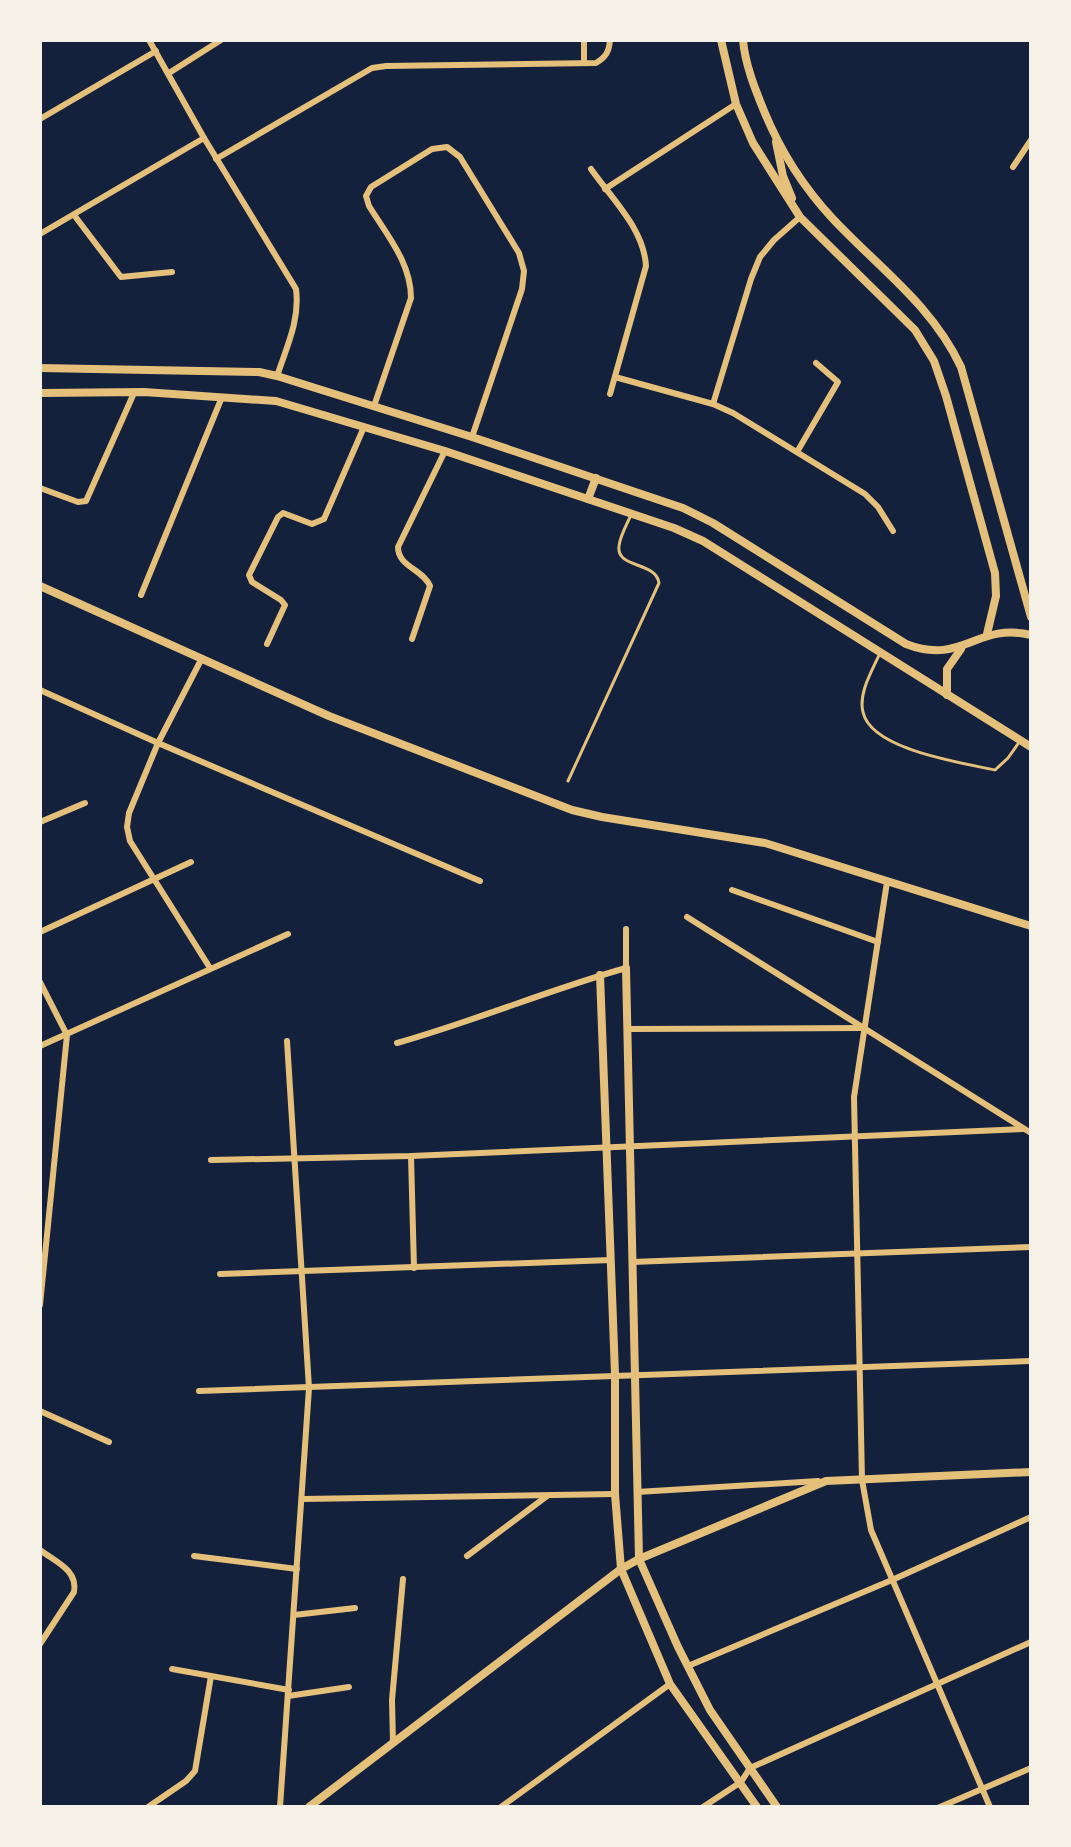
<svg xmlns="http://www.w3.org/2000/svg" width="1071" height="1847" font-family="'IBM Plex Serif',serif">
	<rect width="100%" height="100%" fill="#14213d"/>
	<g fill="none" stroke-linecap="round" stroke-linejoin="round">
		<g stroke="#e5c07b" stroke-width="3">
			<path d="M880,653C873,669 858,693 863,712C871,750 963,763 995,770L1008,758L1020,741"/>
			<path d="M568,781L659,583C656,561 616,569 619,546C620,536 627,524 631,515"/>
		</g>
		<g stroke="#e5c07b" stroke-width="6">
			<path d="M149,40L204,138L296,289C300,320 287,346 277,376"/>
			<path d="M584,40V63"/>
			<path d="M169,73L221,40"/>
			<path d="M40,119L156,51"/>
			<path d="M216,159L372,68L386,66L596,63C606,57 609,52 610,40"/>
			<path d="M1013,167L1031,140"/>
			<path d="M591,169C612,199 644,229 646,266L610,394"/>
			<path d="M605,189L736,104"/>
			<path d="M74,215L121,277L172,272"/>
			<path d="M40,234L204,138"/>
			<path d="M615,377L713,404L733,413L865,494L878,507L893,531"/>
			<path d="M713,404L751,279L760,257L774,240L800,217"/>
			<path d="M374,406L411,298C411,263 387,235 369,206L366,196L371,187L432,149L447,147L460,157L519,253L524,271L522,289L472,437"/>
			<path d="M797,452L838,382L816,363"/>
			<path d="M40,488L78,502L86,501L134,393"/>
			<path d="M141,595L222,397"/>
			<path d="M412,639L430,586C423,569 398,567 398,547L445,451"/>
			<path d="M267,644L285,605L281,600L252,582L249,575L278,517L283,513L312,524L324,519L364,427"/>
			<path d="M202,658L158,743L129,813L127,827L130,841L210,968"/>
			<path d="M40,690L158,743L480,881"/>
			<path d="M40,822L85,803"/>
			<path d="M887,882L854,1097L862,1480L871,1530L990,1807"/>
			<path d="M732,890L878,942"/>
			<path d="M687,917L1031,1133"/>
			<path d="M40,932L191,862"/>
			<path d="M40,982L67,1035L40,1305"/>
			<path d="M627,1029L863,1028"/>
			<path d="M397,1043C475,1021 548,990 626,968V929"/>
			<path d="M40,1046L288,934"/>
			<path d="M411,1156L414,1268"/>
			<path d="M211,1160L411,1156L1023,1129"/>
			<path d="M632,1262L1031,1247"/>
			<path d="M220,1274L611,1260"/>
			<path d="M199,1391L1031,1361"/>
			<path d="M40,1411L109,1442"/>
			<path d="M637,1492L818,1481"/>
			<path d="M302,1499L615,1494"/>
			<path d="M40,1550C56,1562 78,1570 74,1592L40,1644"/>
			<path d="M194,1556L297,1569"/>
			<path d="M467,1556L547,1496"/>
			<path d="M294,1615L355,1608"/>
			<path d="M688,1666L892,1580L1031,1517"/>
			<path d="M172,1669L289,1690"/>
			<path d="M288,1696L349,1687"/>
			<path d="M393,1743L392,1700L403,1579"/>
			<path d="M148,1807L186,1781L195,1771L211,1676"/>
			<path d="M280,1807L309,1388L287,1041"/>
			<path d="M501,1807L670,1684"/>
			<path d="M703,1807L741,1782L750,1768L1031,1642"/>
			<path d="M940,1807L1031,1768"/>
		</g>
		<g stroke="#e5c07b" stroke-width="8">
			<path d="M721,40L736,104L753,143L800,217L915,330L934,361L946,396L995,573L996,596L987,634"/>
			<path d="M743,40C745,64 755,89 764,111C780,150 804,188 833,219C879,268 932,305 961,367L1031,617"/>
			<path d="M776,142L783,176L792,198"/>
			<path d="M40,368L259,372L277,376L472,437L683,508L713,523L906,644C962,666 976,622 1031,635"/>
			<path d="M40,393L144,392L276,401L445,451L674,528L703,541L1031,747"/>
			<path d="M588,499L596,478"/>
			<path d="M40,586L329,716L572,810L602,817L765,843L1031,926"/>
			<path d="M947,695V669L961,649"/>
			<path d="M626,968L639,1559L678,1647L710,1710L777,1807"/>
			<path d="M600,975L615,1374V1494L621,1569L670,1684L757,1807"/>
			<path d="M309,1807L621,1569L639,1559L826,1481L1031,1472"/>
		</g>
	</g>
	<rect width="1071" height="1847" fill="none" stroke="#f6f1e7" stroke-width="84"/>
</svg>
